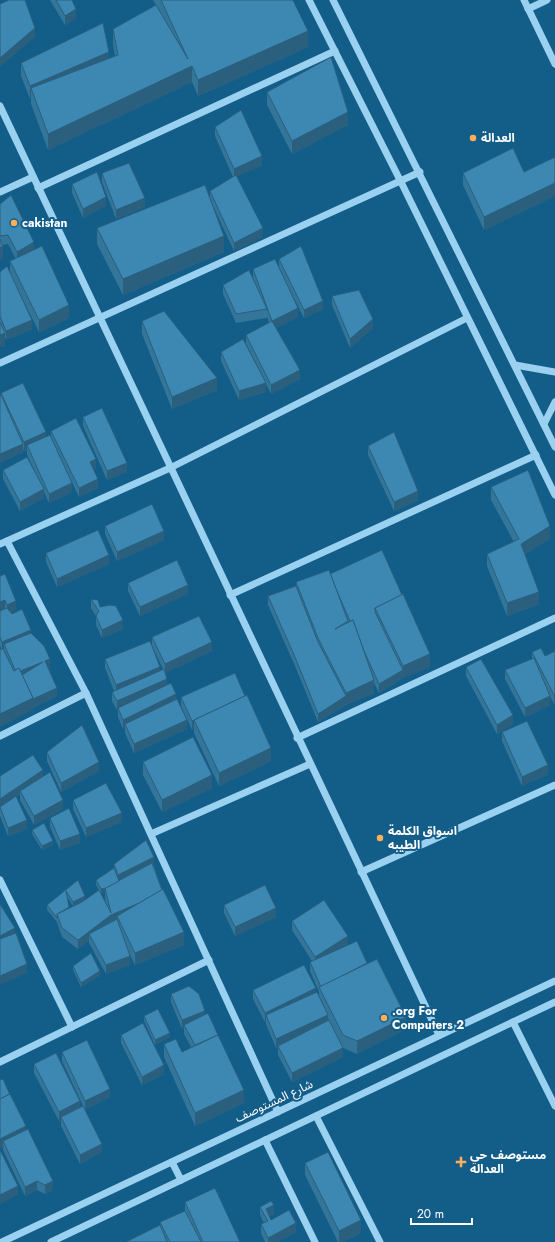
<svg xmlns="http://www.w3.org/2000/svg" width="555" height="1242" font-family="Jost,'Noto Sans Arabic',sans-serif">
	<rect width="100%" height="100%" fill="#135d89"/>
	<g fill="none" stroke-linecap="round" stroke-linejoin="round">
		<g stroke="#9ad1f0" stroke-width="7">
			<path d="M309,0L401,182L555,495"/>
			<path d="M333,0L555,447"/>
			<path d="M524,0L555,64"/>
			<path d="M528,9L547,0"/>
			<path d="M0,106L439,1035"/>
			<path d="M38,188L335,51"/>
			<path d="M0,192L33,177"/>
			<path d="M0,363L420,172"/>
			<path d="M515,365L555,372"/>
			<path d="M544,424L555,402"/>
			<path d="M7,541L86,693L278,1112"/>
			<path d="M0,544L170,468L467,318"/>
			<path d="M230,595L536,455"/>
			<path d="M0,736L86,693"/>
			<path d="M297,738L555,618"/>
			<path d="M151,834L310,764"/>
			<path d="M361,872L555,785"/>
			<path d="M0,880L72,1027"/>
			<path d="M513,1022L555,1106"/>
			<path d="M0,1062L209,960"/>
			<path d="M316,1116L380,1242"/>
			<path d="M265,1140L315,1242"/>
			<path d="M172,1162L181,1180"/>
			<path d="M2,1242L555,981"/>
			<path d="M51,1242L555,1002"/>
		</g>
	</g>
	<g fill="#34759a" fill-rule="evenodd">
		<path d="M50,0H72L76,18L65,25Z"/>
		<path d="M153,0H293L308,47L198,96L192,82L48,150L31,104V99H30L21,76V63L109,58L115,56L113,45V29L156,5Z"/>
		<path d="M267,92L348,125L292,154L267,105Z"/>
		<path d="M215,127L262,165L237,176L263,237L234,251L213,206L224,252L123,295L97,244V228L210,199V191L233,177L215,136Z"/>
		<path d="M555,157V196L484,230L463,185V173L524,172Z"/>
		<path d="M102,173L145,207L116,219L102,182Z"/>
		<path d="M72,184L106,206L83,218L72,193Z"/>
		<path d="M0,204L34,250L69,318L39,332L13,280L32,329L6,340L5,337V346L0,347V272L10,274V261L16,259L8,244L3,245V258L0,260Z"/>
		<path d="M279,259L323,309L304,318L293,296L298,317L276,328L300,379L271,394L246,344V335L269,323L267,316V318L236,323L223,294V285H256L253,278V269L279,267Z"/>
		<path d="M332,296L373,328L350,348L332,305Z"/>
		<path d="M142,321L217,390L172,409L142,334Z"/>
		<path d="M221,352L266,392L239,400L221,361Z"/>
		<path d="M1,393L46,436H51V431L96,468L93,469L98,488L79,497L69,476L72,492L49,503L44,492V498L20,511L3,479V470L35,473L27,454V450L24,451L23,449V452L0,463V395L1,396Z"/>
		<path d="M83,417L127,472L107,480L83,426Z"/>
		<path d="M368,446L418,500L394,511L368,455Z"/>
		<path d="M491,487L550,539L525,554L539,604L507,616L487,566V554L514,542L491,500Z"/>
		<path d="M105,526L164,540L117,561L105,534Z"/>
		<path d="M46,553L109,564L57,587L46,562Z"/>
		<path d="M330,574L402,595L430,667L403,678L379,693L374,683V693L346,705L318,722L295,666L268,605V596L296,586V582Z"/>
		<path d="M0,576L16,610L11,612L31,633L50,668L49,669L57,696L33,708V710L0,646Z"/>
		<path d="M128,583L188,594L140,616L128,591Z"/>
		<path d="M91,599L123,629L102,638L96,625V616L91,608Z"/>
		<path d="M152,637L212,651L165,673L167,684L176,700L187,729L134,753L125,733V728L123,729L118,717V709L117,710L112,701V692L114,691L105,668V659L160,671L163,669L152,646Z"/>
		<path d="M555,651V703L554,704L550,696V705L525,717L505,679V670L532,659V652L545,656Z"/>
		<path d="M466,667L513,724L497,734L466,676Z"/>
		<path d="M181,697L271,761L219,786L194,733V729L192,730L181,706Z"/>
		<path d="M502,732L548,774L522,786L502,741Z"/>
		<path d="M47,752L99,771L61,792L47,761Z"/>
		<path d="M143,762L212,788L162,812L143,775Z"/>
		<path d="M0,776H43L63,809L34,825L20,800V794L16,797L27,829L8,836L0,816Z"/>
		<path d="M73,800L122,822L86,837L73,809Z"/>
		<path d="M50,818L80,843L60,850L50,827Z"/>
		<path d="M32,830L53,845L42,850L32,834Z"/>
		<path d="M114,864L154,866L162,890L184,945L135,965L128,951L130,965L106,974L89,943V940L78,949L62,937L57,922L47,910V905L78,880L85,900L99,890L96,885V880L114,868ZM105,892V897L106,904L101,893ZM67,897L73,906L69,908Z"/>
		<path d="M224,905L276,917L235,936L224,913Z"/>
		<path d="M292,921L348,944L345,946L367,963L406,1029L357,1054L343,1048L328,1018V1021L343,1057L292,1082L278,1055V1047L276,1048L266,1024V1022H265L253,999V990L316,992L319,996V992L310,971V962L312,961L292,930Z"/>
		<path d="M73,966L100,976L81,987L73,970Z"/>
		<path d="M171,994L205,1014L244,1103L195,1126L164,1057V1044L182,1052L191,1047L184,1034V1028L182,1029L171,1002Z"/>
		<path d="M144,1016L170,1037L155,1045L144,1021Z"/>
		<path d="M121,1035L164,1074L142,1085L121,1043Z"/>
		<path d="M62,1052L110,1097L85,1109L102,1152L80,1164L61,1126V1120L59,1121L34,1073V1064L80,1107L84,1108L62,1061Z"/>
		<path d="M0,1080L26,1130L53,1190L45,1194L37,1190L25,1196L3,1150V1147L0,1148Z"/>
		<path d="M305,1163L361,1233L343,1242H338L305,1175Z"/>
		<path d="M185,1202L240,1242H126L160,1227V1222L185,1211Z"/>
		<path d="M260,1207L274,1214L269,1216L271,1220L296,1232L278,1242H265L261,1233V1224L264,1223L260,1215Z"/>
	</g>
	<g fill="#2a5f7d">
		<path d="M76,9V18L65,25V16Z"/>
		<path d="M35,28V37L0,67V58Z"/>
		<path d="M308,31V47L198,96V80Z"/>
		<path d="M109,52V65L31,88V99H30V86Z"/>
		<path d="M192,66V82L48,150V134Z"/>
		<path d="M348,112V125L292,154V141Z"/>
		<path d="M262,156V165L234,178V169Z"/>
		<path d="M555,183V196L484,230V217Z"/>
		<path d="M106,197V206L83,218V209Z"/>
		<path d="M145,198V207L116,219V210Z"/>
		<path d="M263,228V237L234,251V243Z"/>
		<path d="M224,236V252L123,295V279Z"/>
		<path d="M34,242V251L17,261V252Z"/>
		<path d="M3,246V258L0,260V248Z"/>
		<path d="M323,301V309L304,318V310Z"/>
		<path d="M69,305V318L39,332V320Z"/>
		<path d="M298,308V317L272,330V321Z"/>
		<path d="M373,319V328L350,348V339Z"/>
		<path d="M32,320V329L6,340V331Z"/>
		<path d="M5,333V346L0,347V335Z"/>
		<path d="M300,370V379L271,394V385Z"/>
		<path d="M217,378V390L172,409V397Z"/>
		<path d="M266,383V392L239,400V391Z"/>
		<path d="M46,432V441L27,445V450L24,451V442Z"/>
		<path d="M23,444V452L0,463V454Z"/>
		<path d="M96,459V468L90,471V462Z"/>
		<path d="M127,463V472L107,480V471Z"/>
		<path d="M98,479V488L79,497V488Z"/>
		<path d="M72,483V492L49,503V494Z"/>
		<path d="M44,489V498L20,511V502Z"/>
		<path d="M418,491V500L394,511V502Z"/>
		<path d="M550,526V539L521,557V544Z"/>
		<path d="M164,531V540L117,561V552Z"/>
		<path d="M109,555V564L57,587V579Z"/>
		<path d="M188,585V594L140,616V607Z"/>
		<path d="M539,592V604L507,616V603Z"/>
		<path d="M5,600V609L0,611V602Z"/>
		<path d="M16,601V610L7,614V605Z"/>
		<path d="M123,620V629L102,638V630Z"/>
		<path d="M31,630V639L4,644V650L2,651V642Z"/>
		<path d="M212,642V651L165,673V664Z"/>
		<path d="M430,654V667L403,678L379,693V684L403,670V666Z"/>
		<path d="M50,659V668L45,670V661Z"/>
		<path d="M43,662L22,679L16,673Z"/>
		<path d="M160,667V676L116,693V685Z"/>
		<path d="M167,679V688L117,710V701Z"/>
		<path d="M374,680V693L346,705L318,722V714L346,696V693Z"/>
		<path d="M57,688V696L33,708V710L0,727V714L33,698Z"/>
		<path d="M176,694V703L125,724V728L123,729V720Z"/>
		<path d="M555,694V703L554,704V695Z"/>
		<path d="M550,696V705L525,717V708Z"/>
		<path d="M513,715V724L497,734V725Z"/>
		<path d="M187,720V729L134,753V744Z"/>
		<path d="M194,720V729L192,730V721Z"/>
		<path d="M271,748V761L219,786V773Z"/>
		<path d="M99,762V771L61,792V783Z"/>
		<path d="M548,765V774L522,786V777Z"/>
		<path d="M43,770V779L20,791V794L0,808V799Z"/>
		<path d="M212,775V788L162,812V800Z"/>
		<path d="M63,800V809L34,825V816Z"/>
		<path d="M122,813V822L86,837V828Z"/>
		<path d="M27,820V829L8,836V828Z"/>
		<path d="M80,834V843L60,850V841Z"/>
		<path d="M53,841V845L42,850V846Z"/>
		<path d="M154,857V866L118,884V875Z"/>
		<path d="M120,885L105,888V892L101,893V889Z"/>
		<path d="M163,893L117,916V921L89,934V940L78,949V940L111,915Z"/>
		<path d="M85,896V901L73,906V902Z"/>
		<path d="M276,908V917L235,936V927Z"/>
		<path d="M15,928V937L0,945V936Z"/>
		<path d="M184,932V945L135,965V953Z"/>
		<path d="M348,936V944L315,966V957Z"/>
		<path d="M130,956V965L106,974V965Z"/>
		<path d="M27,964V973L0,985V976Z"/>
		<path d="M100,971V976L81,987V983Z"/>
		<path d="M316,988V997L266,1015V1022H265V1013Z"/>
		<path d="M205,1011V1019L184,1025V1028L182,1029V1020Z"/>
		<path d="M328,1015V1024L278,1046V1047L276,1048V1039Z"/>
		<path d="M406,1017V1029L357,1054V1041Z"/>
		<path d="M170,1033V1037L155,1045V1040Z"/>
		<path d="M343,1048V1057L292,1082V1073Z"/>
		<path d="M164,1065V1074L142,1085V1077Z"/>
		<path d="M110,1089V1097L85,1109V1101Z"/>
		<path d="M244,1090V1103L195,1126V1113Z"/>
		<path d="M80,1101V1110L61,1117V1120L59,1121V1112Z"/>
		<path d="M26,1126V1135L3,1141V1147L0,1148V1139Z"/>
		<path d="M102,1144V1152L80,1164V1155Z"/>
		<path d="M37,1181V1190L25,1196V1187Z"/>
		<path d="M53,1181V1190L45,1194V1185Z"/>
		<path d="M18,1186V1195L0,1204V1195Z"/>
		<path d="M274,1205V1214L266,1218V1209Z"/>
		<path d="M361,1220V1233L343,1242H339V1231Z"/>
		<path d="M296,1223V1232L278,1242H268V1238Z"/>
	</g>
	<g fill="#3c88b3" stroke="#2a5f7d">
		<path d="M9,0H25L35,28L0,58V4Z"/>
		<path d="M56,0H72L76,9L65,16Z"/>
		<path d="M161,0H293L308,31L198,80L192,66L48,134L31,88L118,55L113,29L156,5L188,59Z"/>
		<path d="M103,23L109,52L30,86L21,63Z"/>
		<path d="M331,57L348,112L292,141L267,92Z"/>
		<path d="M241,110L262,156L234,169L215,127Z"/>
		<path d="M513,148L524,172L555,157V183L484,217L463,173Z"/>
		<path d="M129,163L145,198L116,210L102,173Z"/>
		<path d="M97,172L106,197L83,209L72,184Z"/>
		<path d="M236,175L263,228L234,243L210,191Z"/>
		<path d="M205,185L224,236L123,279L97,228Z"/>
		<path d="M11,195L34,242L17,252L8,235L0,236V204Z"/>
		<path d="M0,239L3,246L0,248Z"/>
		<path d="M42,246L69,305L39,320L10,261Z"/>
		<path d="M301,246L323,301L304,310L279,259Z"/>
		<path d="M275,259L298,308L272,321L253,269Z"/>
		<path d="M7,266L32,320L6,331L0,316V272Z"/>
		<path d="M249,270L267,309L236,314L223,285Z"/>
		<path d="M359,290L373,319L350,339L332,296Z"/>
		<path d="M164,311L217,378L172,397L142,321Z"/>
		<path d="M272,321L300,370L271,385L246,335Z"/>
		<path d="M0,322L5,333L0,335Z"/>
		<path d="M243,339L266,383L239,391L221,352Z"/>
		<path d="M23,383L46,432L24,442L1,393Z"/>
		<path d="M0,395H1L23,444L0,454Z"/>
		<path d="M102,408L127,463L107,471L83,417Z"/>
		<path d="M76,418L96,459L90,462L98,479L79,488L51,431Z"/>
		<path d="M394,432L418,491L394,502L368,446Z"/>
		<path d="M50,435L72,483L49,494L27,445Z"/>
		<path d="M27,457L44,489L20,502L3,470Z"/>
		<path d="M528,470L550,526L521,544L539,592L507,603L487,554L519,539L491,487Z"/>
		<path d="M152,504L164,531L117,552L105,526Z"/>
		<path d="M98,530L109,555L57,579L46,553Z"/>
		<path d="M382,550L402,595L375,608V612L403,670L379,684L364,651L353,620L350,621L339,596L330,574Z"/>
		<path d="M177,560L188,585L140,607L128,583Z"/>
		<path d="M329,570L348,621L335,629L353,620L374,680L346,693L318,638L296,582Z"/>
		<path d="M5,574L16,601L7,605L5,600L0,602V576Z"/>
		<path d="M296,586L318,642L346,696L318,714L295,657L268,596Z"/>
		<path d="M403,594L430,654L403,666L375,608Z"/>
		<path d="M91,599L98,600L100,607L110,605L116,606L123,620L102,630L96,616L99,611Z"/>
		<path d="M7,608L12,614L22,609L31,630L2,642L0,637V611Z"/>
		<path d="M199,616L212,642L165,664L152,637Z"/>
		<path d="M31,633L44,646L50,659L45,661L57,688L33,699V698L22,675L43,662L20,671L19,668L15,670L4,644Z"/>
		<path d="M150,641L160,667L116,685L105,659Z"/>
		<path d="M541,648L545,656L555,651V694L554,695L532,652Z"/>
		<path d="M0,649H3L14,671L19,668L33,698L0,714Z"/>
		<path d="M534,658L550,696L525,708L505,670Z"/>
		<path d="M481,659L513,715L497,725L466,667Z"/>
		<path d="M164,669L167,679L117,701L112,692Z"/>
		<path d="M235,673L245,696L192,721L181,697Z"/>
		<path d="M171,683L176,694L123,720L118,708Z"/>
		<path d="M247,695L271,748L219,773L194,720Z"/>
		<path d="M177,699L187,720L134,744L125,724Z"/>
		<path d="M527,721L548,765L522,777L502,732Z"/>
		<path d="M82,725L99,762L61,783L47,752Z"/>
		<path d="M193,737L212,775L162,800L143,762Z"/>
		<path d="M33,755L43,770L0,799V776Z"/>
		<path d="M50,772L63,800L34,816L20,791Z"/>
		<path d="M106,783L122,813L86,828L73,800Z"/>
		<path d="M16,796L27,820L8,828L0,807Z"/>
		<path d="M69,808L80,834L60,841L50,818Z"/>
		<path d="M44,823L53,841L42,846L32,830Z"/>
		<path d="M146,840L154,857L118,875L114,864Z"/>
		<path d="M152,863L162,890L139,903L111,915L78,940L62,928L57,914L82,902L99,890L111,913L105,888Z"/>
		<path d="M114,868L119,881L106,888L101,889L96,880Z"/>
		<path d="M78,880L85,896L73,902L66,891L69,907L66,909L57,914V918L47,905Z"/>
		<path d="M265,885L276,908L235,927L224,905Z"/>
		<path d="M163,889L184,932L135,953L117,916Z"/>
		<path d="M324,900L348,936L315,957L292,921Z"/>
		<path d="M0,904L15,928L0,936Z"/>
		<path d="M117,919L130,956L106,965L89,934Z"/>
		<path d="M16,933L27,964L0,976V939Z"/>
		<path d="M357,941L367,963L321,987L310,962Z"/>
		<path d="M91,953L100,971L81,983L73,966Z"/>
		<path d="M377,959L406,1017L357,1041L343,1035L319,987Z"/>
		<path d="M304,965L316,988L265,1013L253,990Z"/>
		<path d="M189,986L199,994L205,1011L182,1020L171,994Z"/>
		<path d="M317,992L328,1015L276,1039L266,1015Z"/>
		<path d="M158,1009L170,1033L155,1040L144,1016Z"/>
		<path d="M208,1013L218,1035L195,1045L184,1025Z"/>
		<path d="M329,1020L343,1048L292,1073L278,1046Z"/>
		<path d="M143,1023L164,1065L142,1077L121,1035Z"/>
		<path d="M218,1035L244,1090L195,1113L164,1044L176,1039L182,1052Z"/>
		<path d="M87,1040L110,1089L85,1101L62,1052Z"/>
		<path d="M56,1053L80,1101L59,1112L34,1064Z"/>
		<path d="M3,1079L10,1095V1094L0,1099V1080Z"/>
		<path d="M10,1094L26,1126L0,1139V1099Z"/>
		<path d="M83,1106L102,1144L80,1155L61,1117Z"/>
		<path d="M28,1129L53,1181L45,1185L37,1181L25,1187L3,1141Z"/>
		<path d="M0,1150L18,1186L0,1195Z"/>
		<path d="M328,1152L361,1220L339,1231L305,1163Z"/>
		<path d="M215,1188L240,1242H203L185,1202Z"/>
		<path d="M271,1201L274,1205L266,1209L271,1220L289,1210L296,1223L268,1238L261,1224L268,1221L260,1207Z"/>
		<path d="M185,1211L201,1242H170L160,1222Z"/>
		<path d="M160,1225L167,1242H126Z"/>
	</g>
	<g fill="#ffaf59" stroke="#135d89" stroke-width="1.5">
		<circle cx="473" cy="138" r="4"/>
		<circle cx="14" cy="223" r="4"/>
		<circle cx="380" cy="838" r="4"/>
		<circle cx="384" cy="1018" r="4"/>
		<path d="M459 1156h4v4h4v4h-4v4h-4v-4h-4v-4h4z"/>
	</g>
	<g text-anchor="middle" stroke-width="4" stroke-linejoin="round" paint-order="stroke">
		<g font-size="12" font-weight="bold" fill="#fff" stroke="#135d89" text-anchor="start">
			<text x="481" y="142">العدالة</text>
			<text x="22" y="227">cakistan</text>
			<text x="388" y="835">اسواق الكلمة<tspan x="388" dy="14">الطيبه</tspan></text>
			<text x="392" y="1015">.org For<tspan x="392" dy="14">Computers 2</tspan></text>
			<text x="470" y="1159">مستوصف حي<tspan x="470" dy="14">العداله</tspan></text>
		</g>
		<g font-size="12" fill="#fff" stroke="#135d89">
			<text transform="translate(274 1101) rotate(-25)" y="4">شارع المستوصف</text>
		</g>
	</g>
	<path d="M411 1218v6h61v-6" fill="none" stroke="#ffffff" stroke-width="2"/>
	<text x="417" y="1218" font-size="12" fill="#ffffff" stroke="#135d89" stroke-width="3" paint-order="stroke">20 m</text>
</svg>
